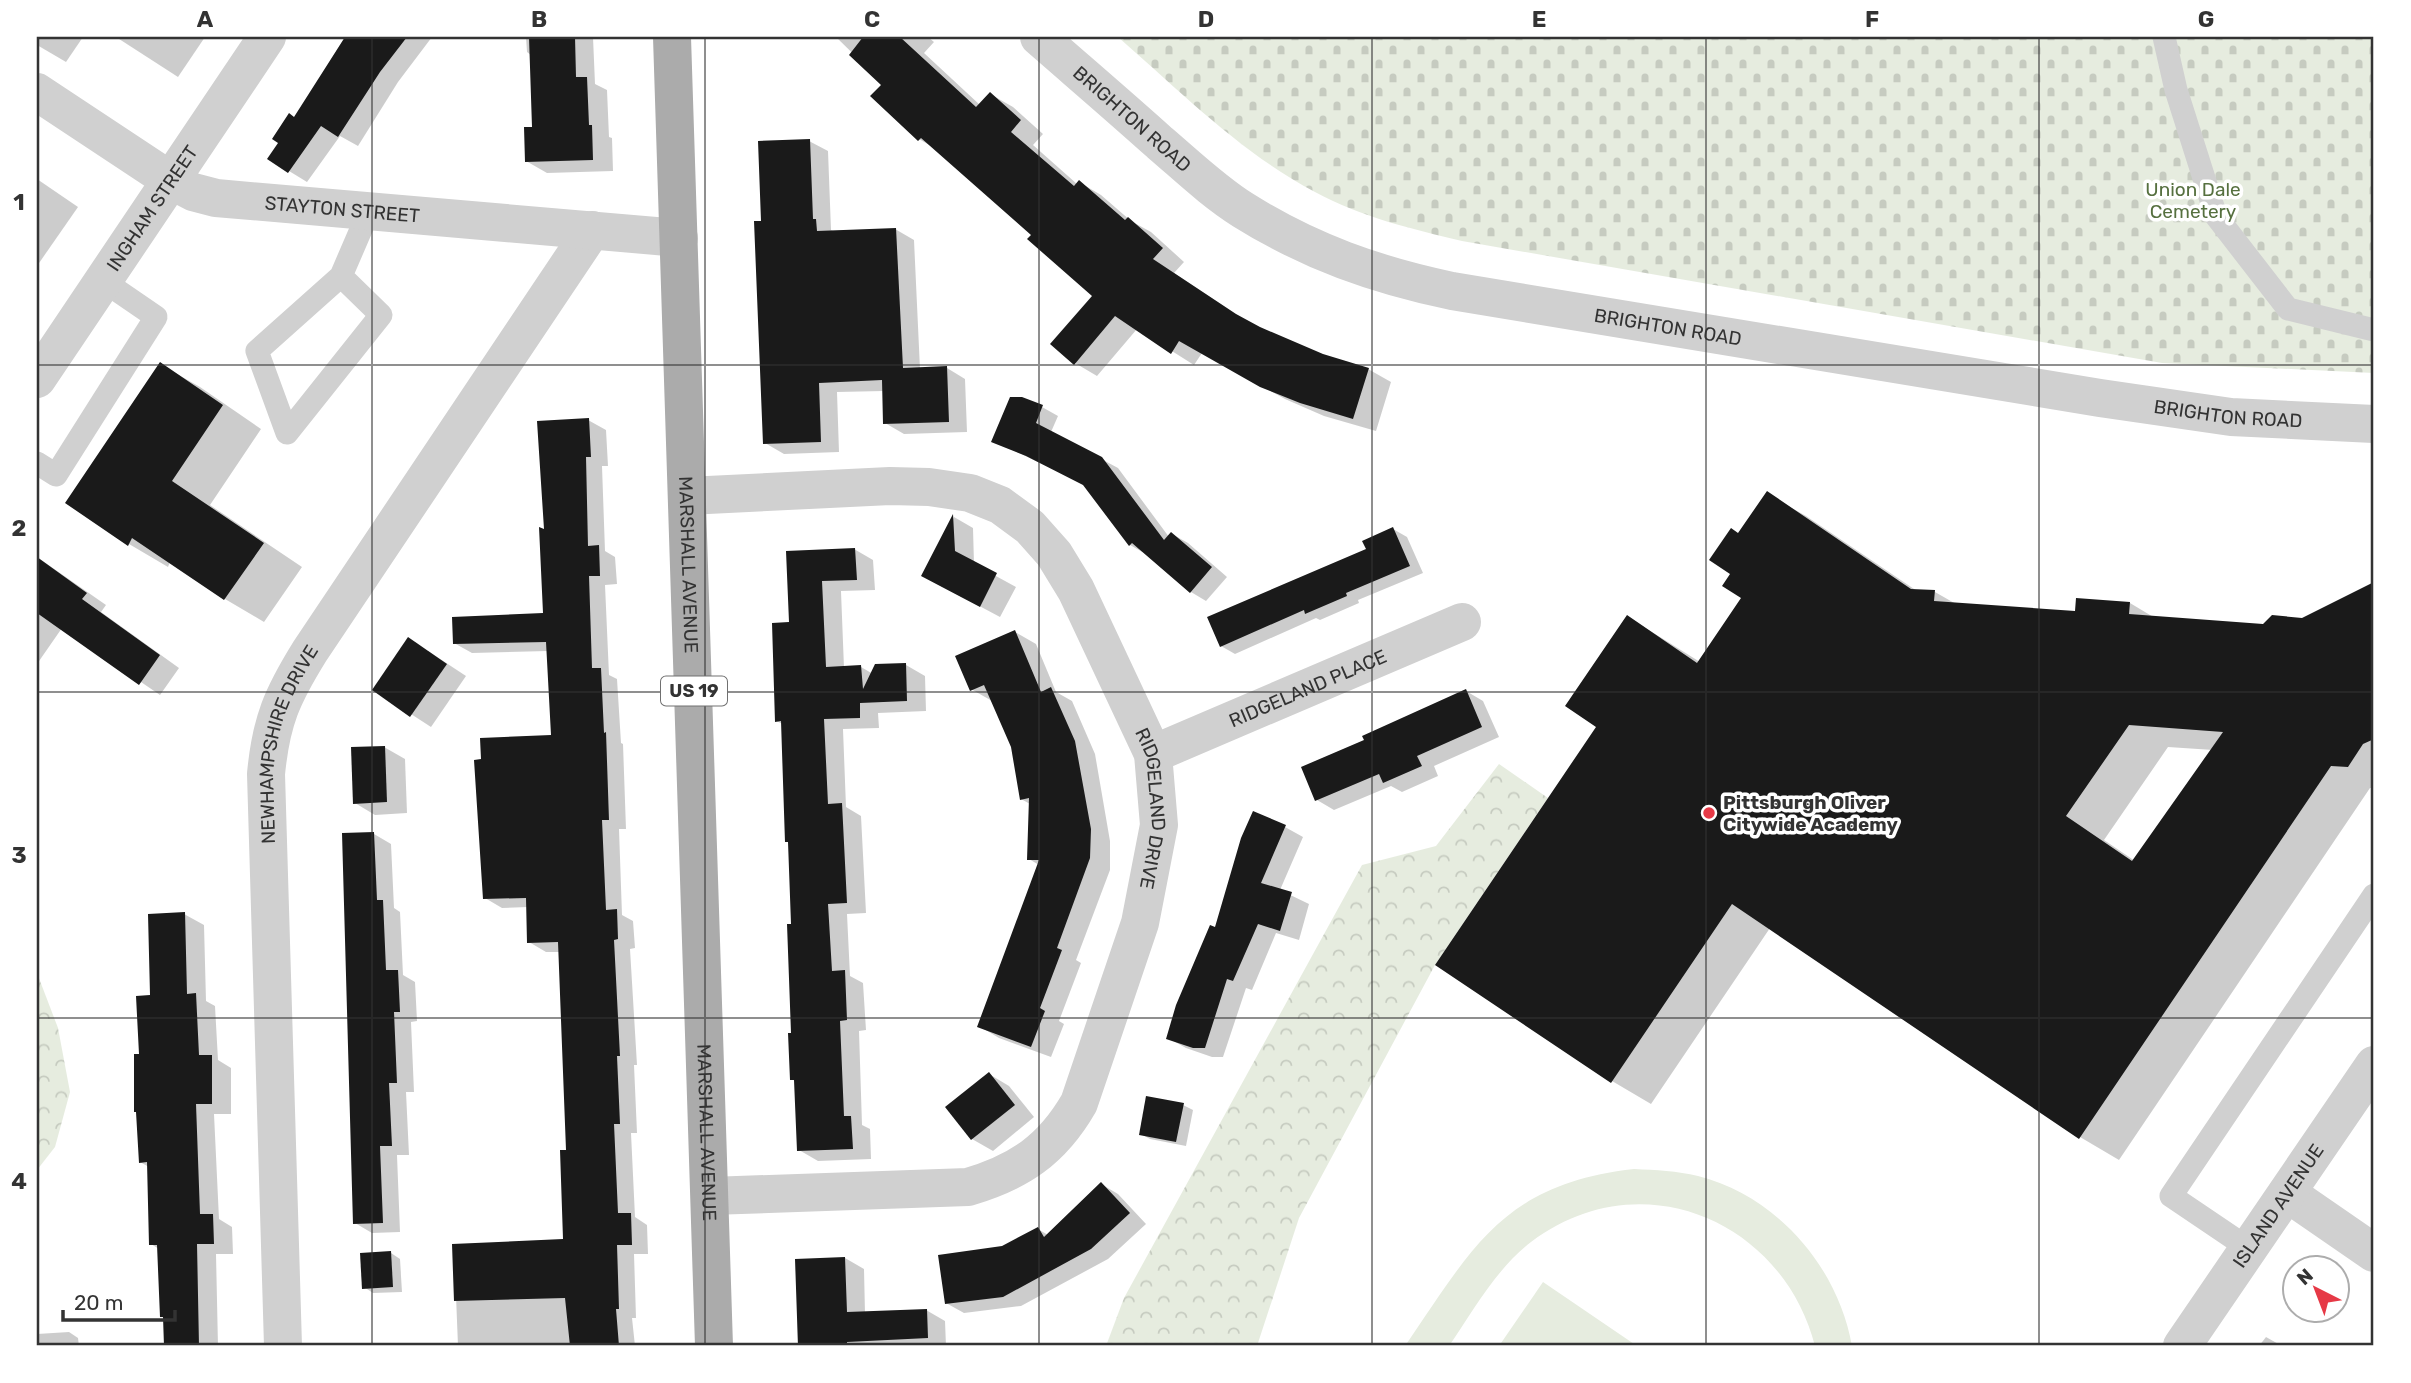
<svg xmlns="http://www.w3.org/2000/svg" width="2411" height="1383" font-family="Rubik,sans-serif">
	<defs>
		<pattern id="forest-crowns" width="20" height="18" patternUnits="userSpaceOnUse" patternTransform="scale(1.75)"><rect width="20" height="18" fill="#e6ecdf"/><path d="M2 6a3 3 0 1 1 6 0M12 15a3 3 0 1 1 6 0" fill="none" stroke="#c6cbc0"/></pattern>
		<pattern id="cemetery-stones" width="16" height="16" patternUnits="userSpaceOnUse" patternTransform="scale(1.75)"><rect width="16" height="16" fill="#e6ecdf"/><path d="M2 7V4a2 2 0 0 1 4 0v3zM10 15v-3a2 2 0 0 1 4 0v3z" fill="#c6cbc0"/></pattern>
	</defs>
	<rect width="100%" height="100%" fill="#fff"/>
	<g fill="url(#forest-crowns)">
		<path d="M1499,764L1548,798L1435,965L1299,1218L1257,1346H1106L1124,1298L1362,865L1436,846Z"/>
		<path d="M37,973L58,1028L70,1092L55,1147L37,1170Z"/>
	</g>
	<path fill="url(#cemetery-stones)" d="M1118,37H2374V373L2162,363L1462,241C1412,229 1361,217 1315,192C1241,153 1180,91 1118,37Z"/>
	<g fill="#e6ecdf">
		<path d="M1634,1169C1656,1170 1677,1171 1698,1176C1777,1196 1838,1267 1852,1346H1815C1782,1219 1639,1160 1531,1242C1496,1269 1473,1311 1449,1346H1405C1473,1247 1503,1184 1634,1169Z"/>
		<path d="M1543,1282L1637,1346H1499Z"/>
	</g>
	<g fill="#0003" fill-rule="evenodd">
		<path d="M37,37H83L66,62L37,45Z"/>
		<path d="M116,37H205L178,77Z"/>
		<path d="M345,37H432L398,82L358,146L340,136L307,182L289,171L295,118Z"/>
		<path d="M526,37H593L595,84L607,90L609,137L612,138L613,171L547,173L526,161L534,128L531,55L527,52Z"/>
		<path d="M836,37H928L934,42L924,53L980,105L990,94L1013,107L1043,134L1033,145L1077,184L1079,182L1101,195L1131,221L1151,232L1184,262L1174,273L1251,324L1323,355L1368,369L1391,382L1376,431L1324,416L1285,399L1202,353L1194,365L1137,329L1097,376L1075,363L1095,296L1033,235L936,149L919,139L884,84Z"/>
		<path d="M809,141L828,151L831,230L835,232L895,229L914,240L920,369L947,368L965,379L967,432L904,434L885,423L884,391L837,392L839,452L784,454L765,443L763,223Z"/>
		<path d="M37,179L78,207L37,266Z"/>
		<path d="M161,365L200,387L261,429L210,505L302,567L264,622L225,599L170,562L168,567L129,544Z"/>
		<path d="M1042,407L1058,416L1051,432L1118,468L1169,537L1172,534L1188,543L1227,577L1206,601L1191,592L1146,554L1130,545L1086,485L994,441Z"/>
		<path d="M588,420L606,430L608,466H602L605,551L615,557L617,584L605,585L609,675L617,679L621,743L623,744L626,829H619L622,915L633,921L635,948L630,949L637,1065H634L637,1133H631L635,1217L647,1225L648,1254H634L636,1318H632L635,1346H458L454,1245L564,1241L568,1152L560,952H546L529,942L528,907L502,908L485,898L553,737L548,651L472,653L454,643L545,615L546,531Z"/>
		<path d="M1767,494L1806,516L1917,591L1935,592L1956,604L2077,612L2130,603L2155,618L2263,626L2302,619L2374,584V788H2370L2119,1160L2080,1137L1770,928L1651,1104L1612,1081L1599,726L1628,617L1700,662L1743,598L1733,574L1739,535ZM2168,747L2213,750L2135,861L2104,840Z"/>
		<path d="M954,517L973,528L974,564L1016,587L1000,617L923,576Z"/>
		<path d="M1393,529L1407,537L1423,573L1358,600L1359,603L1320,620L1316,618L1235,654L1221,646L1368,550Z"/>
		<path d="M854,549L873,560L875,590L841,591L844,668L861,667L873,674L906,665L925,676L926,711L878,713L879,728L843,729L846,807L861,816L866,913L847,914L850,976L863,983L866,1030L859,1031L862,1125L870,1129L871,1159L818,1161L799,1150L796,1082L792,1079L793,926L783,724L776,721L791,623L788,553Z"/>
		<path d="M37,557L106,605L101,612L179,668L160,695L62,628L37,664Z"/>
		<path d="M1015,632L1036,644L1056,692L1072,701L1095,754L1110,841V870L1076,960L1081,963L1059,1021L1064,1024L1051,1057L999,1038L979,1026L1039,865L1029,859L1030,804L1021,799L1012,747L992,701L971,689Z"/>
		<path d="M428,651L466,676L431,727L374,690Z"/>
		<path d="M1466,691L1483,701L1499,737L1434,766L1438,776L1402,792L1391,786L1334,810L1317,800L1366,741Z"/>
		<path d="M384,747L405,759L407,813L375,815L355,803Z"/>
		<path d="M1285,827L1303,837L1280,890L1309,904L1299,940L1276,933L1252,990L1246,988L1223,1057H1212L1186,1048L1168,1038L1216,930Z"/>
		<path d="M374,834L391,844L394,908L400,912L403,975L415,982L417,1021L411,1022L414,1092H406L409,1155H397L400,1232L372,1233L355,1223Z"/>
		<path d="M184,914L204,925L206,1001L215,1006L218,1060L231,1068V1114H214L219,1219L232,1227L233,1254H216L218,1346H166L165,1319L161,1316L159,1249L151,1244L149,1167L140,1162L141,1056L152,997Z"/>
		<path d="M989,1074L1009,1086L1034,1117L993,1151L972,1139L947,1107Z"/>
		<path d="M1183,1105L1193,1110L1186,1146L1150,1139L1141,1134Z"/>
		<path d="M1101,1184L1118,1194L1146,1224L1108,1259L1021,1306L964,1313L946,1303L1002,1248L1038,1229L1048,1235Z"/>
		<path d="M391,1253L400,1259L402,1292L373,1293L364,1287Z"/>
		<path d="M845,1258L864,1269L865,1313L926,1310L945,1321L946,1346H798L797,1260Z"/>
		<path d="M69,1332L78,1338L79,1346H37V1334Z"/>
		<path d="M2266,1337L2282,1346H2259Z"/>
	</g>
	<g fill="#1a1a1a" fill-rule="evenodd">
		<path d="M345,37H407L380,72L338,137L321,126L288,173L267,159L278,143L272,139L289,113L294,117Z"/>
		<path d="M529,37H575L576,77H587L589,125H592L593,160L525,162L524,127H532Z"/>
		<path d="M863,37H900L976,107L990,92L1021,120L1011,132L1074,186L1079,180L1125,220L1128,217L1163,248L1153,259L1236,314L1260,327L1323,354L1369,368L1353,419L1300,403L1260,387L1179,341L1171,354L1115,316L1074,365L1050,344L1092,296L1027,239L1031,235L921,138L918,141L870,96L881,85L849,55Z"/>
		<path d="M810,139L813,219H816L817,231L896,228L903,368L947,366L949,422L883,424L882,380L819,383L821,442L763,444L754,221H761L758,141Z"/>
		<path d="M160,362L223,405L172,481L264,543L224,600L132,538L128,546L65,503Z"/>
		<path d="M1010,397H1022L1043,405L1036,423L1102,457L1164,540L1171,532L1212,567L1190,593L1132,543L1129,546L1083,485L1026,456L991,442Z"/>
		<path d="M589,418L591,457H586L588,546L599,545L600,576H589L592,668H601L604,733L606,732L609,820H602L606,910L617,909L618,939L614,940L620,1056H617L620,1124H614L618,1213H631L632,1245H617L619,1309H616L619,1346H570L565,1298L454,1301L452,1244L563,1239L560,1150H566L558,942L527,943L526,898L483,899L474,760L481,759L480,738L551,735L546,642L453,644L452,617L543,613L539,527L544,529L537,421Z"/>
		<path d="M1767,491L1911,589L1935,590L1934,601L2075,611L2076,598L2130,602L2129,614L2263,624L2272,615L2302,618L2374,582V739L2363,744L2348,767L2331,766L2079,1139L1732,904L1611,1083L1435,965L1596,727L1565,706L1627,615L1697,663L1741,598L1722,586L1730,574L1709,560L1731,528L1738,533ZM2129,725L2223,732L2132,861L2066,816Z"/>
		<path d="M953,514L955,551L997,573L980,607L921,576Z"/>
		<path d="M1393,527L1410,566L1346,593L1347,596L1305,614L1304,610L1220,647L1207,617L1366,549L1362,541Z"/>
		<path d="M855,548L857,580L822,581L826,667L861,665L863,689L875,664L906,663L907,701L860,703V718L824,719L828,804L842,803L847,903L828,904L832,971L845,970L847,1020L840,1021L844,1116H851L853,1149L797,1151L794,1080H790L788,1033H791L787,924H791L788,842H785L781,721L775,722L772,623L789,622L786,551Z"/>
		<path d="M37,557L87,593L82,599L160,655L139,685L37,613Z"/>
		<path d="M1015,630L1041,692L1051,687L1075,741L1091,829L1090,858L1057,948L1062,950L1040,1008L1045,1011L1031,1047L977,1027L1039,860H1027L1029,798L1020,800L1011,747L984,685L970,691L955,656Z"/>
		<path d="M408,637L447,664L410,717L372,690Z"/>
		<path d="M1466,689L1482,727L1417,756L1422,766L1383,783L1379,774L1315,801L1301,767L1364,740L1362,736Z"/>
		<path d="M385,746L387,802L353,804L351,747Z"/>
		<path d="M1253,811L1286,825L1261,883L1292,892L1280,931L1258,924L1233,981L1227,979L1205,1048H1193L1166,1039L1176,1005L1210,925L1215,927L1241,838Z"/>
		<path d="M374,832L377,900H383L386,970H398L400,1012H394L397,1083H389L392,1146H380L383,1223L353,1224L342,833Z"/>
		<path d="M185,912L187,994L196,993L199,1055H212V1104H196L200,1214H213L214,1244H197L199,1346H164L163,1317H160L157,1245H149L147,1162L139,1163L136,1112H134V1054H139L136,996L150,995L148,914Z"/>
		<path d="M989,1072L1015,1105L971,1140L945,1107Z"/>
		<path d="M1146,1096L1184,1103L1176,1142L1139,1135Z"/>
		<path d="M1101,1182L1130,1213L1091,1249L1003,1297L945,1304L938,1255L1002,1246L1038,1227L1044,1237Z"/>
		<path d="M391,1251L393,1287L362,1289L360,1253Z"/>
		<path d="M845,1257L847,1312L927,1309L928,1338L847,1342V1346H798L795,1259Z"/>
	</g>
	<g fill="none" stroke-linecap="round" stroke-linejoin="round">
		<g stroke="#d0d0d0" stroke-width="23">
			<path d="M2164,37L2176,90L2216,216L2288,309L2374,330"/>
			<path d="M341,276L381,315L287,433L257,351L341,276L369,211"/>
			<path d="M37,463L56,475L156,317L102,280"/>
			<path d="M2248,1248L2171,1196L2374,895"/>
		</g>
		<g stroke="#d0d0d0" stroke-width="38">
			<path id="s1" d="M37,379L267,37"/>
			<path id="s2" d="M687,496L890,486L929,487L970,493L1000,505L1030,527L1054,554L1076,590L1153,754L1159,825L1140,923L1079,1103C1052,1150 1019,1172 968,1187L710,1196"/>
			<path id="s3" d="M1153,754L1462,622"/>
			<path d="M2287,1193L2374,1253"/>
			<path id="s4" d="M283,1346L266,774C271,721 282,696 310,651L592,230"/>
			<path id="s5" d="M2182,1346L2374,1065"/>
		</g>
		<g stroke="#d0d0d0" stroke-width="38">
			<path id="s6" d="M1039,37C1079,72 1120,107 1160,143C1187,166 1214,192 1243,210C1310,252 1376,275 1452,291L2100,398L2231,417L2374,424"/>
			<path id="s7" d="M37,92L170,180L193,192L216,198L679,238"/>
		</g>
		<path stroke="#ababab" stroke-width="38" id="s8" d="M672,37L714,1346"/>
	</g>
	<path fill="none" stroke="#333" stroke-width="2" stroke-opacity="0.55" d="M372,37V1346M705,37V1346M1039,37V1346M1372,37V1346M1706,37V1346M2039,37V1346M37,365H2374M37,692H2374M37,1018H2374"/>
	<circle fill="#e63946" stroke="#fff" stroke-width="2.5" cx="1709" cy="813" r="7"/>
	<g text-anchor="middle" stroke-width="7" stroke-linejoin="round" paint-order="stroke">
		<rect fill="#fff" stroke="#707070" stroke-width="2" x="661" y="676.5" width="66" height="29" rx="5"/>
		<g font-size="18" font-weight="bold" fill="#333">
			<text x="694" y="697">US 19</text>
		</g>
		<g font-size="19" fill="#333" stroke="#fff">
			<text dy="7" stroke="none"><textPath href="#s6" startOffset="124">BRIGHTON ROAD</textPath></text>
			<text dy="7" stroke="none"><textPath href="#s1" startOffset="206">INGHAM STREET</textPath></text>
			<text dy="7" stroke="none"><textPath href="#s7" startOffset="336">STAYTON STREET</textPath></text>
			<text dy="7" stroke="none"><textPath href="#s6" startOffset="712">BRIGHTON ROAD</textPath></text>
			<text dy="7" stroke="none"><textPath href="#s6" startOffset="1279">BRIGHTON ROAD</textPath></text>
			<text dy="7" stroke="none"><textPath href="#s8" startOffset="528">MARSHALL AVENUE</textPath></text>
			<text dy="7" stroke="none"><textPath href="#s3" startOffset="168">RIDGELAND PLACE</textPath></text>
			<text dy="7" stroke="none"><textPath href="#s4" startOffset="606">NEWHAMPSHIRE DRIVE</textPath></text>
			<text dy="7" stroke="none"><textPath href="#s2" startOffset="667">RIDGELAND DRIVE</textPath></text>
			<text dy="7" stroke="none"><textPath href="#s8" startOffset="1096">MARSHALL AVENUE</textPath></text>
			<text dy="7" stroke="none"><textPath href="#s5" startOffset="170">ISLAND AVENUE</textPath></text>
		</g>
		<g font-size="19" fill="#56703f" stroke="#fff">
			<text x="2193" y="196">Union Dale<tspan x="2193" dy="22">Cemetery</tspan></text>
		</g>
		<g font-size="19" font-weight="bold" fill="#333" stroke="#fff" text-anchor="start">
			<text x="1723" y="809">Pittsburgh Oliver<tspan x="1723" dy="22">Citywide Academy</tspan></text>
		</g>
	</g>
	<rect width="2411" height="1383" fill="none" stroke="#ffffff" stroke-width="77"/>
	<g transform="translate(2316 1289) rotate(318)"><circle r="33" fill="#ffffff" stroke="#adadad" stroke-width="2"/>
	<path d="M0-5L12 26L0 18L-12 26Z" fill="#e63946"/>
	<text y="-10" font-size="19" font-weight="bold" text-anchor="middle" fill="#333333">N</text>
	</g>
	<path d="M63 1310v10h112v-10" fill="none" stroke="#333333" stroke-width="3.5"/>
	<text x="74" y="1310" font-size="21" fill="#333333" stroke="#ffffff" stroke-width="5" paint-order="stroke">20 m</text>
	<rect x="38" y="38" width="2334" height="1306" fill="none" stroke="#333" stroke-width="2.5"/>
	<g font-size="23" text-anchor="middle" font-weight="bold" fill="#333">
		<text x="205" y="27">A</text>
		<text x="539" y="27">B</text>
		<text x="872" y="27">C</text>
		<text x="1206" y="27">D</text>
		<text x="1539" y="27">E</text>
		<text x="1872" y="27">F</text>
		<text x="2206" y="27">G</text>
		<text x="19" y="210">1</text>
		<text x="19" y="536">2</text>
		<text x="19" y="863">3</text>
		<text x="19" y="1189">4</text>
	</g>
</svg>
